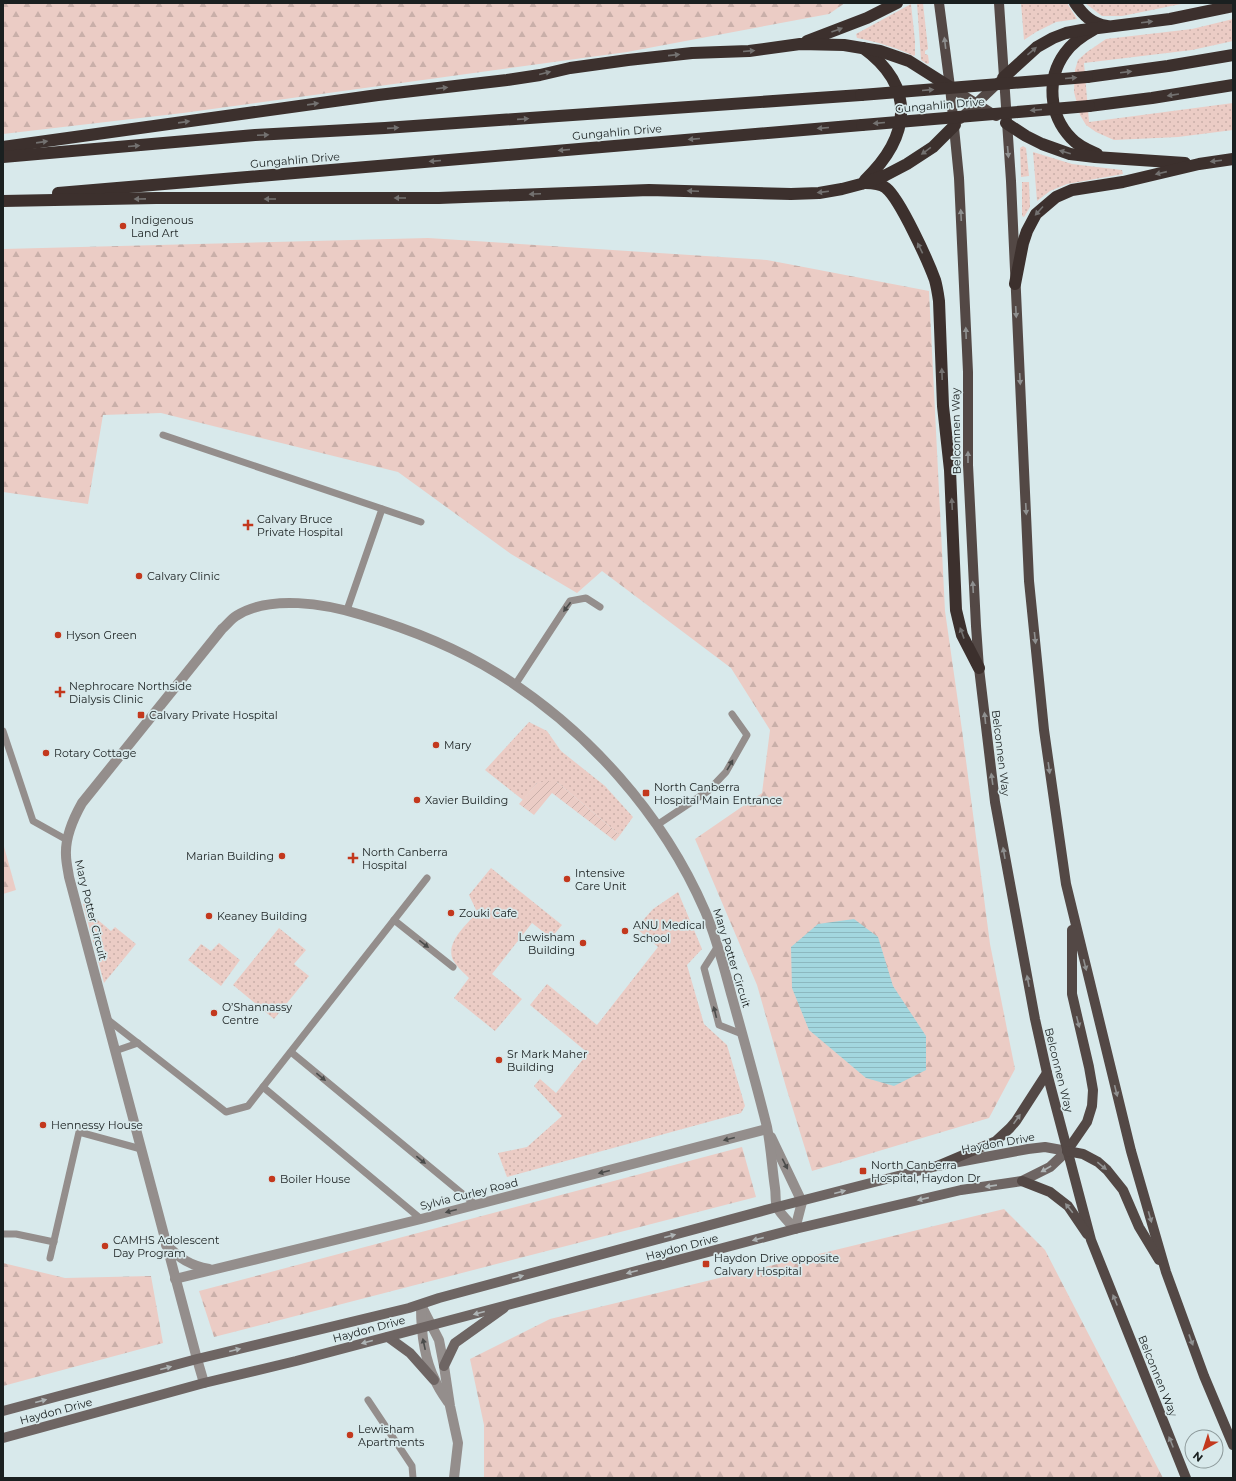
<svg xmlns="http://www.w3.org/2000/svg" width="1236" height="1481" font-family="Montserrat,sans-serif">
	<defs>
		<pattern id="grass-dots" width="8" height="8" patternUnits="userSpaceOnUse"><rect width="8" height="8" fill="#ebccc5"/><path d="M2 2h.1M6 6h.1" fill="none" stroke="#c9afa9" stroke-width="1.8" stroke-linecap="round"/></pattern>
		<pattern id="forest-firs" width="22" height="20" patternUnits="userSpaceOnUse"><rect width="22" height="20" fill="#ebccc5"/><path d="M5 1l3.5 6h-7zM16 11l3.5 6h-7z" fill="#c9afa9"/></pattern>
		<pattern id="garden-furrows" width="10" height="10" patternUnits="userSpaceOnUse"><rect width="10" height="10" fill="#ebccc5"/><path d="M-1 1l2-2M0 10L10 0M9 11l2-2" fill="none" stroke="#c9afa9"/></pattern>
		<pattern id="water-rules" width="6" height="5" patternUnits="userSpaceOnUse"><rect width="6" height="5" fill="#a3d7df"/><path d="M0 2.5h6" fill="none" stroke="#8cb8bf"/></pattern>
	</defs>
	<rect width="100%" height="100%" fill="#d8e9eb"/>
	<g fill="url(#grass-dots)">
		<path d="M917,3H923L928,49L925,51V54L928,55L929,63L927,64L921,60Z"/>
		<path d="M1021,3H1067L1077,19L1056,22L1036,32L1024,40Z"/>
		<path d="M1085,3H1186L1122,16H1102Z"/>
		<path d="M911,4L915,41V55L914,56C895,47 877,42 857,38L856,34Z"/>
		<path d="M1233,19V41L1192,50L1084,63L1089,122L1233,103V130L1178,137L1114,140L1096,132L1086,125L1080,115L1074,92L1075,70L1078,60L1087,52L1106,39L1192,29Z"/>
		<path d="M1023,146L1026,148L1029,176L1021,177L1020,148Z"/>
		<path d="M1033,152L1072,164L1122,170L1123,174L1067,184L1050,191L1037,201Z"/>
		<path d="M1022,182H1029L1030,207L1024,217L1022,216Z"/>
		<path d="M529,722L547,731L561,751L605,786L633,817L620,835L557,782L537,783L523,800L485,770Z"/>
		<path d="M491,868L562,925L551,938L532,923L492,974L522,999L495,1031L454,998L469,978C464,973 457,967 453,960C445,942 467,925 477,912L469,895Z"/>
		<path d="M678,892L702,949L687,965L704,1024L727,1045L745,1106L741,1113L507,1177L498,1153L527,1147L562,1116L534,1086L540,1079L556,1093L588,1053L530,1005L547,984L597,1025L658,947L636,928L653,909Z"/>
		<path d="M85,903L94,911L92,915L111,931L115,927L136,944L104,983L83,904Z"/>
		<path d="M279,928L306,950L294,964L309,976L274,1019L233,985Z"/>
		<path d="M219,943L240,960L221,986L188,960L201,944L211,951Z"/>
	</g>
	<g fill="url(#forest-firs)">
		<path d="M3,3H845L829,14L627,52L183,113L3,134Z"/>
		<path d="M428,238L767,260L929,291L945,611L962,730L990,944L1015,1069L989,1118L812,1171L786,1087L757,985L695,839L762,793L770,730L731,668L602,571L577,593L511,554L398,472L161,413L103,415L88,504L3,492V249Z"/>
		<path d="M3,843L16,890L3,894Z"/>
		<path d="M742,1147L756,1197L214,1337L199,1291Z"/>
		<path d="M1004,1209L1045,1250L1163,1478H484V1425L470,1359L550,1319Z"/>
		<path d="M3,1263L65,1278L151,1276L163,1343L3,1386Z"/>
	</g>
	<path fill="url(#garden-furrows)" d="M548,781L557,782L620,835L615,841L552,793L534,815L519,804L537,783Z"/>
	<path fill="url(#water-rules)" d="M854,919L878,937L893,986L926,1036V1070L894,1086L866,1078L809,1030L792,988L791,947L818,924Z"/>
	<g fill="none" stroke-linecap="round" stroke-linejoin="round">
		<g stroke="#948e8c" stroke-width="7">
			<path d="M163,435L421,522"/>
			<path d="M347,610L382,509"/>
			<path d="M515,685L570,601L586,598L600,607"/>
			<path d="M3,731L33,821L67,840"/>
			<path d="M657,825L708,791L726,772L747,735L732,714"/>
			<path d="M394,920L453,967"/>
			<path d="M718,946L704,968L719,1025L742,1034"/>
			<path d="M107,1019L226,1112L248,1106L427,878"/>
			<path d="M115,1051L138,1043"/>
			<path d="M291,1052L476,1205"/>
			<path d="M263,1087L421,1219"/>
			<path d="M3,1234H16L54,1242"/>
			<path d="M50,1258L79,1132L141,1149"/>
			<path d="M368,1400L412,1466L413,1478"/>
		</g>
		<g stroke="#948e8c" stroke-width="10">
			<path d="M771,1137L802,1202L795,1229"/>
			<path d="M166,1245C181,1259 189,1265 209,1269"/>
			<path d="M175,1279L421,1219L767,1129"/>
			<path d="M421,1305L439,1340L444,1366L450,1406L458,1443L454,1478"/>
			<path d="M421,1306C421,1331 424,1358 435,1380C438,1388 443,1395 448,1402"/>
			<path d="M204,1383L197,1359L69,877C68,870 66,862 66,855C65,837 73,819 82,803L222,629C227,625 231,619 236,616C270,594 326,604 362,615C409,629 455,647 497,673C587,729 663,814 705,911C717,939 724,968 732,997C744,1040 756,1083 767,1127C771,1147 772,1168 775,1188C776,1194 775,1202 777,1207C780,1214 791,1224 795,1229"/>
		</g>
		<g stroke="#6e6563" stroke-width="10">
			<path d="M388,1337L410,1353L434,1380"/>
			<path d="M444,1366L455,1343L504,1308"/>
			<path d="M3,1411L197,1359L409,1308L439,1298L777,1207L937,1166L1028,1149L1045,1147L1067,1151"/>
			<path d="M3,1438L204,1383L296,1361L795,1229L961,1190L1022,1181L1050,1167L1067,1151"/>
		</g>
		<g stroke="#534845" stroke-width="10">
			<path d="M939,3L950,87L959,178L968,372V465L976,626L979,668L995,802L1035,1019L1047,1073L1091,1240L1186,1478"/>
			<path d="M999,3L1011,181L1029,581L1044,730L1066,884L1131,1151L1166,1272L1204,1376L1233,1445"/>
			<path d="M950,87L996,116"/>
			<path d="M960,119L999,82"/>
			<path d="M1067,1151L1087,1122L1092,1106L1093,1090L1089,1067L1072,994V930"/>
			<path d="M1067,1151L1083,1154L1098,1162L1107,1170L1123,1190L1139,1227L1159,1260"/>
			<path d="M937,1166L996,1141L1010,1128L1016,1121L1047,1073"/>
			<path d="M1022,1181L1050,1192L1068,1206L1087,1234"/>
		</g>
		<g stroke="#3c302d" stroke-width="12">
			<path d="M1075,3C1083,15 1092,24 1107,26"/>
			<path d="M1093,30C1082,36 1072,43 1065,53C1046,79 1049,115 1071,138C1078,146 1088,150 1097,154"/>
			<path d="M807,41L867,18L897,3"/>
			<path d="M863,48C917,87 910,137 865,180"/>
			<path d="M1087,77L1168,66L1233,55"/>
			<path d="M1003,78L1037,47L1053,38L1066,33L1082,30L1170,19L1233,6"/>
			<path d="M1089,106L1152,98L1233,85"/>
			<path d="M1006,123L1026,136L1042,144L1070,154L1095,157L1185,163"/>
			<path d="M3,147L378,95L507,80L540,75L570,68L628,60L692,53L749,51L800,44L844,45L880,51L909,61L950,87"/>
			<path d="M3,157L255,135L385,128L861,95"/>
			<path d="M865,183C872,183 880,183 886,188C900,199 928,261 935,280C937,287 938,294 939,301L943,406L950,470L956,610L962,635L979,668"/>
			<path d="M58,193L862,125"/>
			<path d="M3,201L156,198H439L649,190L791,194L819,193L842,189L861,184L886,175L907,164L933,147L955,125"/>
			<path d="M1015,284L1023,243L1027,231L1036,214L1056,197L1072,190L1123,182L1199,164L1233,159"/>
		</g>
		<g stroke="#3c302d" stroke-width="12">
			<path d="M861,95L1087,77"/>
			<path d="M862,125L1089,106"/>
		</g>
	</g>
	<defs><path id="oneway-solid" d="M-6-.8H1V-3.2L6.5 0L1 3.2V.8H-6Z"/></defs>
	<g fill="#737170">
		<use href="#oneway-solid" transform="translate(1147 22) rotate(-7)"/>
		<use href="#oneway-solid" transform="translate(837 30) rotate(-20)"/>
		<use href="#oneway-solid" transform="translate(749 51) rotate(-5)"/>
		<use href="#oneway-solid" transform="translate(1032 51) rotate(-40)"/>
		<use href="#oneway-solid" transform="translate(674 55) rotate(-6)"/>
		<use href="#oneway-solid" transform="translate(1126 72) rotate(-7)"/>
		<use href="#oneway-solid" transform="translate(545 73) rotate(-14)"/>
		<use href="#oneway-solid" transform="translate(1071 78) rotate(-5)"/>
		<use href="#oneway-solid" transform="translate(442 88) rotate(-7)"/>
		<use href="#oneway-solid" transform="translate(928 90) rotate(-5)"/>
		<use href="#oneway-solid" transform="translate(1173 95) rotate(171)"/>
		<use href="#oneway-solid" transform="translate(313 104) rotate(-8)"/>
		<use href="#oneway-solid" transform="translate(1036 110) rotate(175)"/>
		<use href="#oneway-solid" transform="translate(523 119) rotate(-4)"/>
		<use href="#oneway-solid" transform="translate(184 122) rotate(-8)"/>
		<use href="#oneway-solid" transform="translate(879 123) rotate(175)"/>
		<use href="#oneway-solid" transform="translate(393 128) rotate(-4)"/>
		<use href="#oneway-solid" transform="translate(823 128) rotate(175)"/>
		<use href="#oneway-solid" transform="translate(263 135) rotate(-3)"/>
		<use href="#oneway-solid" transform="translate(694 139) rotate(175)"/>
		<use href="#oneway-solid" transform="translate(42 142) rotate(-8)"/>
		<use href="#oneway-solid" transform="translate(134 146) rotate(-5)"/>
		<use href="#oneway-solid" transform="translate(564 150) rotate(175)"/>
		<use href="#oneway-solid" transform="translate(926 151) rotate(144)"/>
		<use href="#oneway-solid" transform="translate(1065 152) rotate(-164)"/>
		<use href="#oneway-solid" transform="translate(435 161) rotate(175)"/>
		<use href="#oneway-solid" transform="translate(1216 161) rotate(173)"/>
		<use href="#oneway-solid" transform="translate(1161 173) rotate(167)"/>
		<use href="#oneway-solid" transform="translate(693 191) rotate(-178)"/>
		<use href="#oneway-solid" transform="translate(823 192) rotate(173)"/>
		<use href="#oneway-solid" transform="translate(535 194) rotate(178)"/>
		<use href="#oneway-solid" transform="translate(400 198) rotate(180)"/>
		<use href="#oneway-solid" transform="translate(140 199) rotate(179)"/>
		<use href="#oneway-solid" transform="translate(270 199) rotate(-180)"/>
		<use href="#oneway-solid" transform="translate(1039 211) rotate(132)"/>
		<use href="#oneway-solid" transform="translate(920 248) rotate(-116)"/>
		<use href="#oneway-solid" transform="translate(942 374) rotate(-92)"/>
		<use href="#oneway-solid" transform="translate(952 504) rotate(-93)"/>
		<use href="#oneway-solid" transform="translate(962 633) rotate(-110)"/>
	</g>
	<g fill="#8f9090">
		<use href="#oneway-solid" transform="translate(945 43) rotate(-97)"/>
		<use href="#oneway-solid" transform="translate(1008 152) rotate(85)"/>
		<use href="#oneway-solid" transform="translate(961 215) rotate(-93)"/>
		<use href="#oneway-solid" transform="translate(1016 312) rotate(87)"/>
		<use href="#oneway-solid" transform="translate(966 333) rotate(-92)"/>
		<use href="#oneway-solid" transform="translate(1020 379) rotate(87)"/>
		<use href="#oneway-solid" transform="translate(968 457) rotate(-90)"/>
		<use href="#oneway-solid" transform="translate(1026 509) rotate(87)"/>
		<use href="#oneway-solid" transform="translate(973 587) rotate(-93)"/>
		<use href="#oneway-solid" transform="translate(1035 638) rotate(84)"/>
		<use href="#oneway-solid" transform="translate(985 718) rotate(-96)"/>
		<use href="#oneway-solid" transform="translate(1049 768) rotate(82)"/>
		<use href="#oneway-solid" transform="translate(992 779) rotate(-98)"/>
		<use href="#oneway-solid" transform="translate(1004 853) rotate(-100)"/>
		<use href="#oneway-solid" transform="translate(1085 965) rotate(76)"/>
		<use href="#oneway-solid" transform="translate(1028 981) rotate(-101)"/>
		<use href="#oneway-solid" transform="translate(1078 1022) rotate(76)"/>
		<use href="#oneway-solid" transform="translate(1116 1091) rotate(76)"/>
		<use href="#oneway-solid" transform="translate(1017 1119) rotate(-55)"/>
		<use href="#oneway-solid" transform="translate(1102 1166) rotate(39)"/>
		<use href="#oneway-solid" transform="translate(1069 1208) rotate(-129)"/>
		<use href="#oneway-solid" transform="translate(1150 1217) rotate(74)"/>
		<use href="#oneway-solid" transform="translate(1115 1300) rotate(-112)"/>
		<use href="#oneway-solid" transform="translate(1191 1340) rotate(70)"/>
		<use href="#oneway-solid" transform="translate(1171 1442) rotate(-112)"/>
	</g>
	<g fill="#4b4c4b">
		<use href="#oneway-solid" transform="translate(567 607) rotate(127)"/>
		<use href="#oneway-solid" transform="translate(730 765) rotate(-60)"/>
		<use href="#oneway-solid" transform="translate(424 944) rotate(38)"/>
		<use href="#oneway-solid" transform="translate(715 1012) rotate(-104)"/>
		<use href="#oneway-solid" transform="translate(321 1077) rotate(39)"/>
		<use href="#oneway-solid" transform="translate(729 1139) rotate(166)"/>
		<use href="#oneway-solid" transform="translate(421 1160) rotate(39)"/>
		<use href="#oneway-solid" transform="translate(785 1164) rotate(63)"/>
		<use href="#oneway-solid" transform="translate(604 1172) rotate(166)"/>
		<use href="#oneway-solid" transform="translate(451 1211) rotate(165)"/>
		<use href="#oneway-solid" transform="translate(424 1344) rotate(-102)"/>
	</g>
	<g fill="#aeb4b5">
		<use href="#oneway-solid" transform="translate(1046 1169) rotate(150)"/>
		<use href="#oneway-solid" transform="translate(991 1186) rotate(172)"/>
		<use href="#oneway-solid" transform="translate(840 1192) rotate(-15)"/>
		<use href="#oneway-solid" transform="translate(923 1199) rotate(167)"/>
		<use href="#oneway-solid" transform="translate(670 1236) rotate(-15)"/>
		<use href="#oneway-solid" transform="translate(758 1239) rotate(165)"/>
		<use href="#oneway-solid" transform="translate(632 1272) rotate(165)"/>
		<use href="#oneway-solid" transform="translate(518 1277) rotate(-15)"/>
		<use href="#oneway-solid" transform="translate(479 1313) rotate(165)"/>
		<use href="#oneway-solid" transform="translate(367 1342) rotate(165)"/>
		<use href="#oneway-solid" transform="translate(235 1350) rotate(-14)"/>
		<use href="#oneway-solid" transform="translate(166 1368) rotate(-15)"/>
		<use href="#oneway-solid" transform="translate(41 1401) rotate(-15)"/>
	</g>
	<g fill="#c3381d" stroke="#d8e9eb" stroke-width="1.5">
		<circle cx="123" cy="226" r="4"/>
		<path d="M246 519h4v4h4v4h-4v4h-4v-4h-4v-4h4z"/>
		<circle cx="139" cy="576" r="4"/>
		<circle cx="58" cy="635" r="4"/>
		<path d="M58 686h4v4h4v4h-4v4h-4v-4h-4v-4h4z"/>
		<rect x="137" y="711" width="8" height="8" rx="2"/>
		<circle cx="436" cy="745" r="4"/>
		<circle cx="46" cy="753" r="4"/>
		<rect x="642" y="789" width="8" height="8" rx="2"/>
		<circle cx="417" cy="800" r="4"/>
		<circle cx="282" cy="856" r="4"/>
		<path d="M351 852h4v4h4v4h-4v4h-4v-4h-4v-4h4z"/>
		<circle cx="567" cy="879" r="4"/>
		<circle cx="451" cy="913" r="4"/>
		<circle cx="209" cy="916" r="4"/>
		<circle cx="625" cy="931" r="4"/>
		<circle cx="583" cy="943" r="4"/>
		<circle cx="214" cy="1013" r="4"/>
		<circle cx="499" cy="1060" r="4"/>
		<circle cx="43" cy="1125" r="4"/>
		<rect x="859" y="1167" width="8" height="8" rx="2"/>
		<circle cx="272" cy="1179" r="4"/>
		<circle cx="105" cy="1246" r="4"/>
		<rect x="702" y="1260" width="8" height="8" rx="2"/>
		<circle cx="350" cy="1435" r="4"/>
	</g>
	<g text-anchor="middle" stroke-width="3.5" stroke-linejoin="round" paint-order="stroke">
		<g font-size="11" fill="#1a2020" stroke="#d8e9eb">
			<text transform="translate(940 105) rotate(-5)" y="4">Gungahlin Drive</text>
			<text transform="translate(617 132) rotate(-5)" y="4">Gungahlin Drive</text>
			<text transform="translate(295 160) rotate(-5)" y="4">Gungahlin Drive</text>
			<text transform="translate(956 431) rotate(-91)" y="4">Belconnen Way</text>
			<text transform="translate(1001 753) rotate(83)" y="4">Belconnen Way</text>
			<text transform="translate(91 910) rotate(76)" y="4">Mary Potter Circuit</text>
			<text transform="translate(732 958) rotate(73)" y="4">Mary Potter Circuit</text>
			<text transform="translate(1059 1070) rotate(76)" y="4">Belconnen Way</text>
			<text transform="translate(998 1143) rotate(-10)" y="4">Haydon Drive</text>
			<text transform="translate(469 1194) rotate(-14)" y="4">Sylvia Curley Road</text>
			<text transform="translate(682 1247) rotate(-15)" y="4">Haydon Drive</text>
			<text transform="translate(369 1329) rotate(-15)" y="4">Haydon Drive</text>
			<text transform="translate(1158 1376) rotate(68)" y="4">Belconnen Way</text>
			<text transform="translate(56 1411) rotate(-15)" y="4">Haydon Drive</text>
		</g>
		<g font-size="11" fill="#1a2020" stroke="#d8e9eb" text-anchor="start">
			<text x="131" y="224">Indigenous<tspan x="131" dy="13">Land Art</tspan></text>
			<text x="257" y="523">Calvary Bruce<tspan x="257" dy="13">Private Hospital</tspan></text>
			<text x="147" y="580">Calvary Clinic</text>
			<text x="66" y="639">Hyson Green</text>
			<text x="69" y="690">Nephrocare Northside<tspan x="69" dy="13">Dialysis Clinic</tspan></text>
			<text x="149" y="719">Calvary Private Hospital</text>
			<text x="444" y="749">Mary</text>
			<text x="54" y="757">Rotary Cottage</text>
			<text x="654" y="791">North Canberra<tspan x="654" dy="13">Hospital Main Entrance</tspan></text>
			<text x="425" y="804">Xavier Building</text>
			<text x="362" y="856">North Canberra<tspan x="362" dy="13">Hospital</tspan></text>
			<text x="274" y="860" text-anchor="end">Marian Building</text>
			<text x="575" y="877">Intensive<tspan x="575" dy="13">Care Unit</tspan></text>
			<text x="459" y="917">Zouki Cafe</text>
			<text x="217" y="920">Keaney Building</text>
			<text x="633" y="929">ANU Medical<tspan x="633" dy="13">School</tspan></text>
			<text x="575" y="941" text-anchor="end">Lewisham<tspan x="575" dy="13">Building</tspan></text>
			<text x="222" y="1011">O’Shannassy<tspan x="222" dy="13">Centre</tspan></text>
			<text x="507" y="1058">Sr Mark Maher<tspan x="507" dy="13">Building</tspan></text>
			<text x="51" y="1129">Hennessy House</text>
			<text x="871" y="1169">North Canberra<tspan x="871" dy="13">Hospital, Haydon Dr</tspan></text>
			<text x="280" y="1183">Boiler House</text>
			<text x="113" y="1244">CAMHS Adolescent<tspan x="113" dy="13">Day Program</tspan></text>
			<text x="714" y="1262">Haydon Drive opposite<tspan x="714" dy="13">Calvary Hospital</tspan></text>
			<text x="358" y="1433">Lewisham<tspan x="358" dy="13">Apartments</tspan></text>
		</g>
	</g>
	<rect width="1236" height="1481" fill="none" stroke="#1a2020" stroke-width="8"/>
	<g transform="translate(1204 1449) rotate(219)"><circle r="19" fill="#d8e9eb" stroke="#8c999a"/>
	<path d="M0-3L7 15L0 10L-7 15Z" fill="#c3381d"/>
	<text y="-6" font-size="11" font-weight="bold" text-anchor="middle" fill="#1a2020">N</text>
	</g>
</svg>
